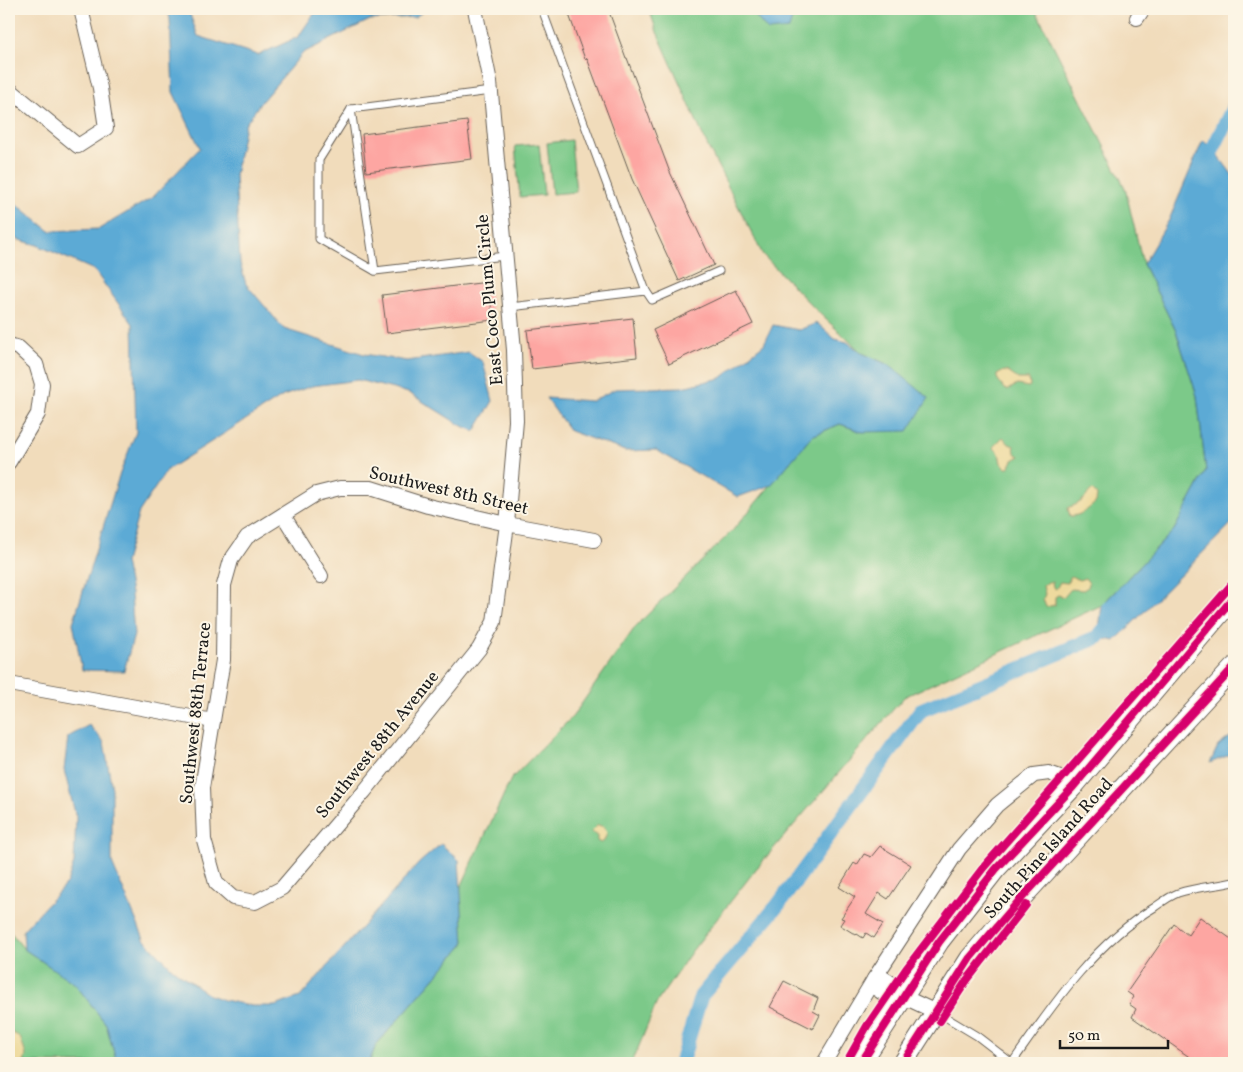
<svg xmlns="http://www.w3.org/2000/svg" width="1243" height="1072" font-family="Vollkorn,serif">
	<rect width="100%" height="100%" fill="#fcf5e5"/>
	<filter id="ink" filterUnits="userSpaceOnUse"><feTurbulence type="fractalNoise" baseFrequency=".02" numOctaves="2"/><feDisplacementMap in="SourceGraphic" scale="10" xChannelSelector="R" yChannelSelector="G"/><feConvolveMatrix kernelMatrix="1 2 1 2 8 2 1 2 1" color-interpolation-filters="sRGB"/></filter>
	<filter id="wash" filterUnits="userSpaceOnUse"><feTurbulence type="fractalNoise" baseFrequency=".0096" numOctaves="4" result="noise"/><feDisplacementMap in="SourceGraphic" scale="20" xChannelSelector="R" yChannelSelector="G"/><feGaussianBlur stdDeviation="1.12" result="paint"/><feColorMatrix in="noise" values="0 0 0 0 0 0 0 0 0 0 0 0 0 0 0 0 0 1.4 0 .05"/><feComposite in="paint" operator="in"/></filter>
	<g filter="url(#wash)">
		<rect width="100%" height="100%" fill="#f1dcbb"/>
		<g fill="#7bc989" stroke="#4c7252">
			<path d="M649,9H1035L1125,188L1143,264L1176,331L1197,396L1206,471L1174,530L1102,605L904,697L756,869L692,951L657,1002L632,1063H369L376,1045L464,944L460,889L511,779L573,716L636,626L733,530L812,436L840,424L862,432L889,365L862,353L817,311L763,255L708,147L657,32Z"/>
			<path d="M571,140L576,192L552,194L547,143Z"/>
			<path d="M539,144L544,195L520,197L515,146Z"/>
			<path d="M9,930L24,949L75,983L106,1024L115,1056L121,1063H9Z"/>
		</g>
		<g fill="#eeda9e" stroke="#857b5d">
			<path d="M1004,371L1008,372L1018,379H1029L1030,386L1028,387L1017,385L1007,390L1004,389L997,378V375Z"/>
			<path d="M1003,437L1009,444L1014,446L1015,453L1020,456L1013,460L1009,468H1006L1001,463L999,453L993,447Z"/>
			<path d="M1092,490L1097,495L1096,502C1090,508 1079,517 1070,516L1068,509L1069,507C1074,506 1080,503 1084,499C1088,496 1087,493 1092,490Z"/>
			<path d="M1071,576L1079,580L1085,578L1089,583L1088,587L1083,590L1071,589L1064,597L1058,595L1055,597V605L1046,607L1043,599L1045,594L1043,586L1048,582H1052L1053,587L1056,589L1060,582L1067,583Z"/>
			<path d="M598,825L604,827L607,832L604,841L601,843L597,841V835L591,832Z"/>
			<path d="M9,1031L20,1037L26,1055L24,1063H9Z"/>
		</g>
		<g fill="#5baad5" stroke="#3c6378">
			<path d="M168,9H188L198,36L258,55L298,37L313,15L322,9H427L415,17L370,20L303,53L261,102L245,125L235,175L240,263L246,284L284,329L364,354L407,361L469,352L483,362L493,401L475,431L460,425L409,393L358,380L312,386L283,396L167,470L139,512L125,562L131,593L134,635L124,671L82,670L73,623L119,476L136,432L133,324L94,270L37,245L9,237V198L50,231L99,229L153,197L200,148L173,92L170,20Z"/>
			<path d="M749,9H795L789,29L768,31Z"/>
			<path d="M1203,140L1220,158L1234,177V521L1115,641L1098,637L1102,605L1174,530L1206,471L1197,396L1176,331L1143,264L1169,220Z"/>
			<path d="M817,323L835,339L847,342L862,353L889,365L929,398L908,431L862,432L840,424L812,436L771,485L738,497L656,450L625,451L570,431L546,398L592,401L615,389L682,387L721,378L764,344L773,325L799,330Z"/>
			<path d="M89,725L104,742L112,789V863L144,939L173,969L209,995L224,1000L252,1006H275L300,997L419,863L441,844L459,860L464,944L376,1045L369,1063H121L115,1056L106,1024L75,984L24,949L23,930L67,883L74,863L76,817L64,770L68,737Z"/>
			<path d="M1234,734V753L1210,763L1218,746Z"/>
		</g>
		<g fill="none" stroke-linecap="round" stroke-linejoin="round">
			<g stroke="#5baad5" stroke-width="15">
				<path d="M1204,167L1234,106"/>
				<path d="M681,1063L701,996L778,905L921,710L1098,637L1110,623"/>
			</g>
		</g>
		<g id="blocks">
			<g fill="#fda6a2">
				<path d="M567,9H608L626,58H627L669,170L714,265L679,281L632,179L587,58L585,59Z"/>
				<path d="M467,121L472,159L366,172L362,134Z"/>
				<path d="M488,282L493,320L387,333L382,295Z"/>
				<path d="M736,290L753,324L669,364L653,330Z"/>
				<path d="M633,318L637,357L532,369L527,330Z"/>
				<path d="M880,846L911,865L888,899L879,893L866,914L883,924L874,938L866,933L863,938L857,934L856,935L840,925L844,919L841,918L855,897L839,887L854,863L857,865L864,854L871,857Z"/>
				<path d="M1200,917L1234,941V1063H1198L1132,1017L1136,1009L1129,1004L1134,997L1127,992L1174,924L1188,935Z"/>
				<path d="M784,981L818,998L813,1011L820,1015L813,1029L770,1007Z"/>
			</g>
		</g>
	</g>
	<g filter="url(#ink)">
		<use href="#blocks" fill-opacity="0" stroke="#675f54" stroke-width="1"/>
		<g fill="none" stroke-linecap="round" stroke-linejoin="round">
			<g stroke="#675f54" stroke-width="9">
				<g id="lane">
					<path d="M542,9L646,291"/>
					<path d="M491,91L351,109L319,160V239L375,271L505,256"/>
					<path d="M351,109L375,271"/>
					<path d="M510,307L646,291L652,300L719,271"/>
					<path d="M937,1012L977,1036L1012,1063"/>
					<path d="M1012,1063C1052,1006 1094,943 1155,907C1162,902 1170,896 1178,893C1196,887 1216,886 1234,882"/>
				</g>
			</g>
			<g stroke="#675f54" stroke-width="16">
				<g id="street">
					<path d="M475,9L490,82L514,350L516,421L507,524L494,622L479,649L364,792L282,888L255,902L233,898L216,883L204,840L202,788L223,660L224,585L231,560L247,537L316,494L340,488H371L428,506L507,524L594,540"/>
					<path d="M1137,18L1143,9"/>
					<path d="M9,89L78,146L106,128L100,88L81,9"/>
					<path d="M9,345L19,348L36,364L42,384L38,414L9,462"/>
					<path d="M283,515L321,576"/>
					<path d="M9,684L213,721"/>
					<path d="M904,997L895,1001L875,988L874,979L882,977L902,990L904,997L936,1012"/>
					<path d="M824,1063L874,979L959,849L997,805L1034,775L1049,773L1063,778L1073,787"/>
				</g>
			</g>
			<g stroke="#675f54" stroke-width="21">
				<g id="secondary">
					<path d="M861,1063L939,942L996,869L1073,787L1234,597"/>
					<path d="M903,1063L970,958L1018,902L1234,667"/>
				</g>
			</g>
			<use href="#lane" stroke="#fff" stroke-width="7"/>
			<use href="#street" stroke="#fff" stroke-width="14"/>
			<use href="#secondary" stroke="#fff" stroke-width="19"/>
			<g stroke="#fcf5e5" stroke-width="11">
				<g id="cycleway">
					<path d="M940,1021L967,980L1026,905"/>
					<path d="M846,1063L867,1026L906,969L983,868L1234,582"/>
					<path d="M861,1063L939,942L996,869L1073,787L1234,597"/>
					<path d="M903,1063L970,958L1018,902L1234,667"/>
				</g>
			</g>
			<use href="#cycleway" stroke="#d6006c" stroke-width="8"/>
		</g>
	</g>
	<g text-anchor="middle" stroke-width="4" stroke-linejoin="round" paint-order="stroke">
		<g font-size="18" fill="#1c1c1c" stroke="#fcf5e5">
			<text transform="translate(489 300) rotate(-95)" y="6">East Coco Plum Circle</text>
			<text transform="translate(449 490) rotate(13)" y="6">Southwest 8th Street</text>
			<text transform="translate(195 713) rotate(-84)" y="6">Southwest 88th Terrace</text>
			<text transform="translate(377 744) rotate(-51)" y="6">Southwest 88th Avenue</text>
			<text transform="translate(1048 848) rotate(-48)" y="6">South Pine Island Road</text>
		</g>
	</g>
	<rect width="1243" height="1072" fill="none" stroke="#fcf5e5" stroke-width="30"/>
	<path d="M1060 1040v8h108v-8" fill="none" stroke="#1c1c1c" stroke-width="2.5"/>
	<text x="1068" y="1040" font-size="15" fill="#1c1c1c" stroke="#fcf5e5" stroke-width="4" paint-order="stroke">50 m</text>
</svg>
